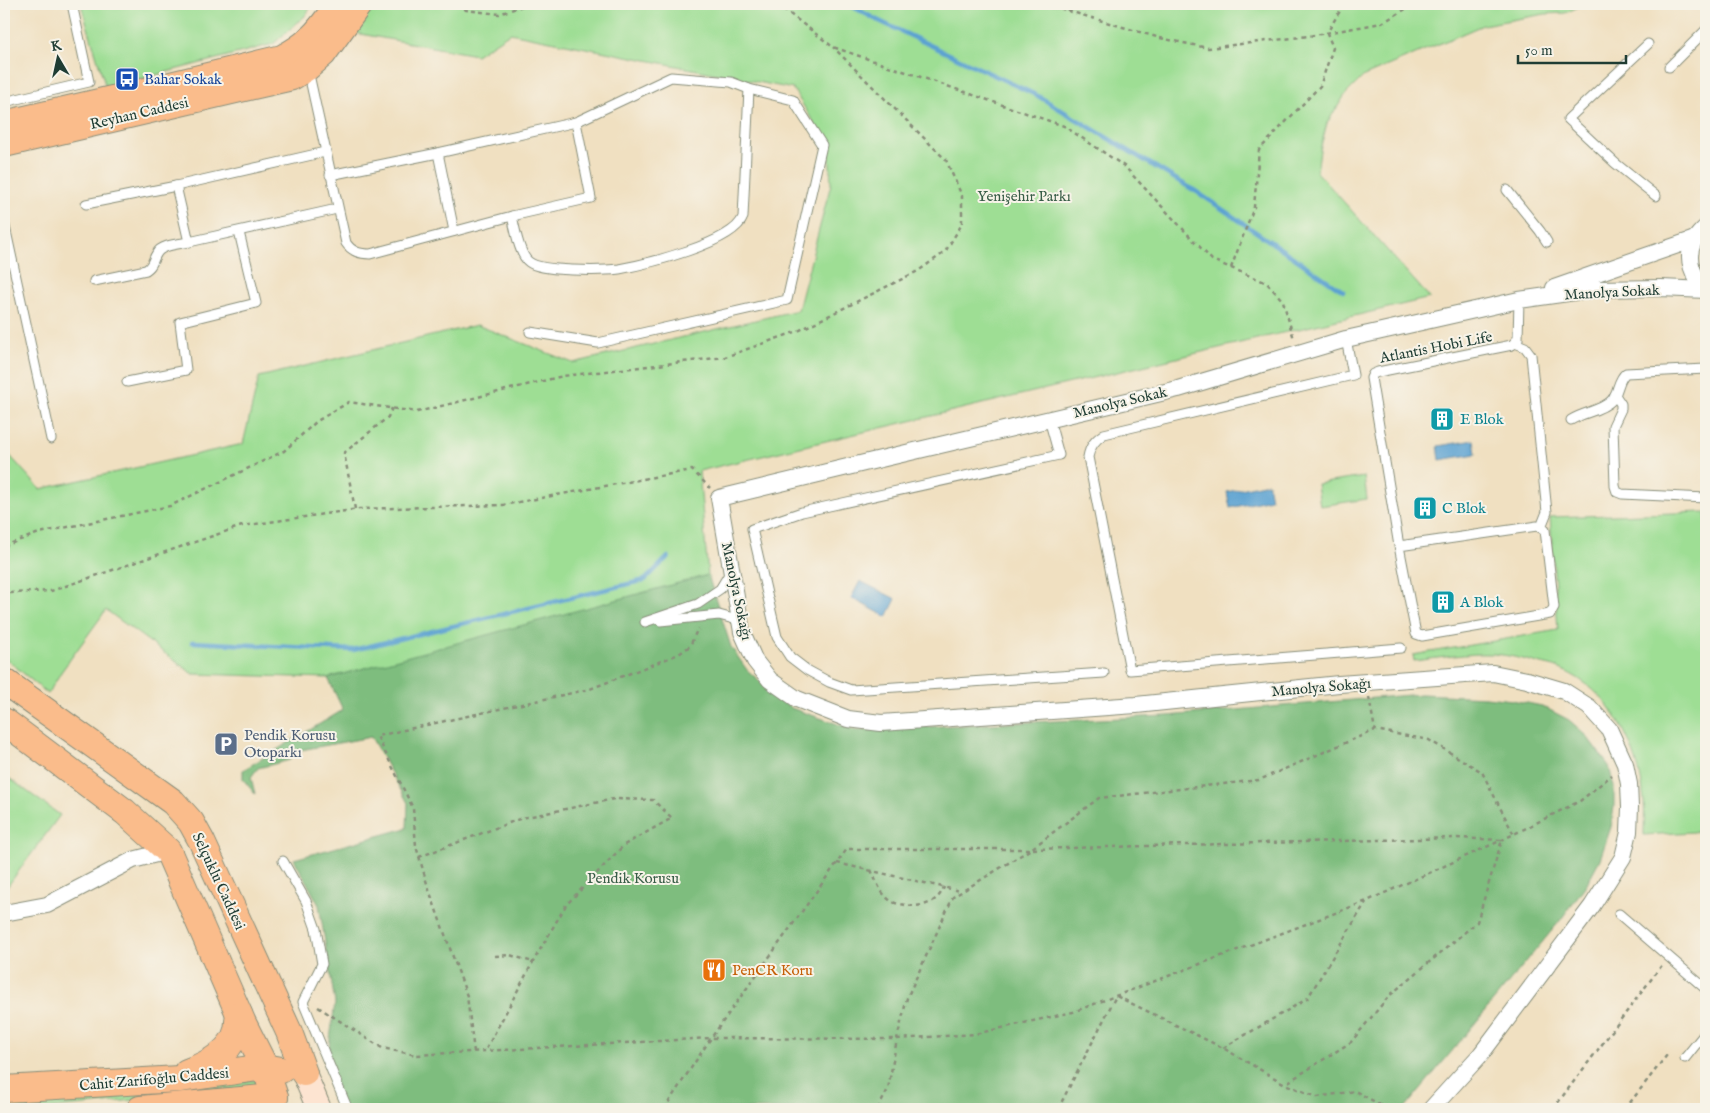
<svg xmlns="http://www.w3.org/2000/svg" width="1710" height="1113" font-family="'IM FELL English',serif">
	<rect width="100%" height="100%" fill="#f7f3e8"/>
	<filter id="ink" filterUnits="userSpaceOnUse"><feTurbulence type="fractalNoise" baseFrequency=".02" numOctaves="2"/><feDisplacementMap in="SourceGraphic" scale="10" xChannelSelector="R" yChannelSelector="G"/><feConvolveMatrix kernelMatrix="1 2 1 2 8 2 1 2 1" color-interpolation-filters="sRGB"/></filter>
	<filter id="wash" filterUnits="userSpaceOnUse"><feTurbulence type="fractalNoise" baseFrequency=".0096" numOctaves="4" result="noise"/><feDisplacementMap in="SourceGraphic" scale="20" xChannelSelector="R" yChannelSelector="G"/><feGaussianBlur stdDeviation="1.12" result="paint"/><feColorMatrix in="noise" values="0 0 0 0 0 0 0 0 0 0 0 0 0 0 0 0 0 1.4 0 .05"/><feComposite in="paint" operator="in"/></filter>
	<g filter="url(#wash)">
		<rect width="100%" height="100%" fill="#f0e0c1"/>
		<g fill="#9ede94" stroke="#5e8e64">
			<path d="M81,4H313L305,16L273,44L106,88Z"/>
			<path d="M367,4H1585L1565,13L1545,14L1483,25L1364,76L1345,95L1327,123L1320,150L1317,172L1430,298L699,471L708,575L631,599L328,678L193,674L106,610L61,672L48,694L4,657V449L40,489L243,444L259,377L477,325L573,363L798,310L831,184L829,147L793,89L510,33L476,55L355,33Z"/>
			<path d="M1364,477L1367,499L1320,506L1317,484Z"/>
			<path d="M1706,512V833L1693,832L1644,835C1644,823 1645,812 1644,800C1639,748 1612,690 1560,669C1553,666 1545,665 1538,663C1524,659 1508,655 1493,654C1467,653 1440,658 1414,661L1413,655L1558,630L1550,517Z"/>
			<path d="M6,776L60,815L4,891V779Z"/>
			<path d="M256,1080V1087L251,1088L46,1109H4V1101Z"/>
		</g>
		<path fill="#7ebd7e" stroke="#4e7d59" d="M708,575L731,647L747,670L791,708L855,730L1167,716L1421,694L1486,697L1512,700L1542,706L1569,720L1585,734L1609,766L1614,787V807L1611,827L1600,859L1586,885L1559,922L1404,1109H342L326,1068L335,1003L319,905L294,859L407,828L408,803L371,737L290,752V760L258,768L251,777L255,794L243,779V770L343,710L328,678Z"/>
		<g fill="#5ba2d1" stroke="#3d7082">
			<path d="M1474,440L1476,454L1440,460L1438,446Z"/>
			<path d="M1268,483L1271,499L1230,508L1227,492Z"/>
			<path d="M860,581L896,599L887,617L851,598Z"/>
		</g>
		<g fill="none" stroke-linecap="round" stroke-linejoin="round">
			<g stroke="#5ba2d1" stroke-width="4.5">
				<path d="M848,4L875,19L1038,96L1197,192L1343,291"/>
				<path d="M192,642L353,650L645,580L668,557"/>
			</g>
		</g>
	</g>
	<g filter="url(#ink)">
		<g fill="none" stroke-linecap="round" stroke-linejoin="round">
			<g stroke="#888e7a" stroke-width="11">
				<g id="service">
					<path d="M1648,44L1568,119L1615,163L1656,196"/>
					<path d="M1669,67L1706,30"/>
					<path d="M308,70L346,243C352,252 360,254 370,254L512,216L591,198L576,122L671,77L731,82L749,89L793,100L822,145L787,300L598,343L530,332"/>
					<path d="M4,102L89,82L72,4"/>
					<path d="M325,152L176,186L189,242L337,209"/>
					<path d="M438,153L454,231"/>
					<path d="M330,175L438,153L576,122"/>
					<path d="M1507,190L1540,231L1547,242"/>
					<path d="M86,204L176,186"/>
					<path d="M512,216C515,228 519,255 529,262C541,272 603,271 619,269C646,264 734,243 743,217L749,89"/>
					<path d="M4,222L51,439"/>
					<path d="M94,281L146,270C154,265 152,260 157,253C162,244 180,244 189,242"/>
					<path d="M1346,339L1353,375L1104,434C1095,440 1090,446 1088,457L1130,670L1401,648"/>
					<path d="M1515,343L1525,347L1531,355L1547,512L1541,527"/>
					<path d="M127,382L186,370L180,322L256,303L239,232"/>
					<path d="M1615,395L1621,404V409L1613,426L1615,486L1617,492L1622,494L1706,498"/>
					<path d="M1049,419L1059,455L802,512L752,529L777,637L790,657L807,670L829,682L851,690L1104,673"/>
					<path d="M1571,420C1583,412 1601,411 1611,401C1619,393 1617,380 1626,373L1706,369"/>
					<path d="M1399,546L1537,526L1545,530L1554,607L1550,614L1422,636L1416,634L1399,546L1371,378L1373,374L1378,372L1512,345L1518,339L1519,300"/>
					<path d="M660,621L719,615L741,621"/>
					<path d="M645,622L698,604L720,589L731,571"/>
					<path d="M283,861L306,901L316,929L322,964L303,1002L346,1105L345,1109"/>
					<path d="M1619,914L1706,989"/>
					<path d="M1685,1058L1706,1032"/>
				</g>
			</g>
			<g stroke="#888e7a" stroke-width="18">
				<g id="minor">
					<path d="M1706,227C1701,232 1695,237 1693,243C1686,258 1692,278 1706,287"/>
					<path d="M1554,288L1695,239"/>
					<path d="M4,913L47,905L133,860L168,851"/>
					<path d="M1431,1109L1481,1054L1592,906L1623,857L1629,832L1630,807L1629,784L1625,764L1609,729L1589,707L1564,691L1527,680L1493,673L1339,684L1136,705L881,723L848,719L797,699L770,680L755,661L742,632L719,498L885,458L1178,389L1346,339L1519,300L1596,289L1661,288L1706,290"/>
				</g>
			</g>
			<g stroke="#888e7a" stroke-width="26">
				<path id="secondary" d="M304,1073L319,1109"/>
			</g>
			<g stroke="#888e7a" stroke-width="28">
				<g id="primary">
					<path d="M4,124L121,97L282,58C306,46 318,33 333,11"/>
					<path d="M4,144L292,77L308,67L323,54L359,4"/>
					<path d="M4,681L173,802L191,822L202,842L289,1032L304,1073"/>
					<path d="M4,721L125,812L168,851L243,1023L265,1067L275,1097"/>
					<path d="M187,1072C206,1065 232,1052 237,1030C238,1025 238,1019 239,1014"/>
					<path d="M4,1089L179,1079L265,1067L281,1070"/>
					<path d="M140,1109L275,1097"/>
				</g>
			</g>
			<g stroke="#888e7a" stroke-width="2.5" stroke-dasharray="4 4" stroke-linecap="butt">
				<path d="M458,4L466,10L499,14L528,4"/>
				<path d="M777,4L833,47L1064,126L1124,166L1212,260L1267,283L1283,301L1294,339"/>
				<path d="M1045,4L1160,38L1208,48L1309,36L1382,23L1414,4"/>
				<path d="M1231,268L1254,207L1259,150L1320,86L1333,48L1327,33L1344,4"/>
				<path d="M355,509L344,453L388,417L392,408"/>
				<path d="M4,546L39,533L170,506L284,451L317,421L349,402L417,412L563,376L725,357L798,331L918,271L945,252L962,224V196L946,160L833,47"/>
				<path d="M4,587L11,593L51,591L242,526L359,509L503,505L692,470L710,488"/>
				<path d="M1369,697L1375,730"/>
				<path d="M419,857L522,818L614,799L653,800L672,818L624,845L566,905L533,962L485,1051"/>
				<path d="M837,863L960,891"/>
				<path d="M871,870C876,881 882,897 893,902C896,904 902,904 905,905C922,908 938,903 944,887"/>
				<path d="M495,956L510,955L533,962"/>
				<path d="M318,1007L382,1048L416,1055L711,1038L897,1039L975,1034L1073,1012L1367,901L1502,840L1580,801L1612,775"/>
				<path d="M1223,1048L1307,999L1366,902"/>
				<path d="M474,1052L467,996L428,887L416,846L413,808L377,736L590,689L679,654L690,646L697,630L699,629"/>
				<path d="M664,1109L711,1038L847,849H1031L1457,838L1502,840L1477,922L1389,996L1351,1042L1285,1084"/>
				<path d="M878,1109L888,1089L897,1039L907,998L953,897L1031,849L1099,798L1259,780L1375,730L1429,740L1482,772L1514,835"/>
				<path d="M1058,1109L1116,996L1223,1048L1285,1084L1317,1097L1355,1091L1388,1109"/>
				<path d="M1553,1109L1662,965"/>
				<path d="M1625,1109L1667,1055"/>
			</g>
			<use href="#service" stroke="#fff" stroke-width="9"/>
			<use href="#minor" stroke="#fff" stroke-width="16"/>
			<use href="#secondary" stroke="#fde4d1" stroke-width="24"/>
			<use href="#primary" stroke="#fabc8b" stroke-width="26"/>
		</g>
	</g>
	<defs>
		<g id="bus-square" transform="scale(1.25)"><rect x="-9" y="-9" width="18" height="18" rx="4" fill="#1a4fb4" stroke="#f7f3e8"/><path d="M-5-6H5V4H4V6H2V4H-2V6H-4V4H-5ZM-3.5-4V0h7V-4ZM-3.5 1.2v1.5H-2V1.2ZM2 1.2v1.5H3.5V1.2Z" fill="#fff"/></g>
		<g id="building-square" transform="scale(1.25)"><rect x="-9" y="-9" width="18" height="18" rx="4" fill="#0f9aa8" stroke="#f7f3e8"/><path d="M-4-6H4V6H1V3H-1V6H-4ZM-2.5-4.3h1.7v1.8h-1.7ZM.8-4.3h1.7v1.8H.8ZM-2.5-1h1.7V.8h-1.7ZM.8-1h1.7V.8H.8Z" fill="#fff"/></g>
		<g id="parking-square" transform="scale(1.25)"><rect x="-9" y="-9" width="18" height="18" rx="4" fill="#5c6f8a" stroke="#f7f3e8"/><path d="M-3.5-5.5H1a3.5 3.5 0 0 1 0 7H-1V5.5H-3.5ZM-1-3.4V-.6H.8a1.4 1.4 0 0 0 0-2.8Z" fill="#fff"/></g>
		<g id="restaurant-square" transform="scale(1.25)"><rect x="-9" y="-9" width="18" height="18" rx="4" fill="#e8710a" stroke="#f7f3e8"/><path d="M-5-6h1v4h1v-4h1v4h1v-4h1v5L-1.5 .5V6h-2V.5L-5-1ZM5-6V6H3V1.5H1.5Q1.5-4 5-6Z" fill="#fff"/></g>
	</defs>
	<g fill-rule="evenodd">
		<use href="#bus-square" x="127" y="79"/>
		<use href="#building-square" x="1442" y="419"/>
		<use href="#building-square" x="1425" y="508"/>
		<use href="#building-square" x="1443" y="602"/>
		<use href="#parking-square" x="226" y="744"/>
		<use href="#restaurant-square" x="714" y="970"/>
	</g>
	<g text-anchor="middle" stroke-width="4" stroke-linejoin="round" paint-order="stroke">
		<g font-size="15" fill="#164399" stroke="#f7f3e8" text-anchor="start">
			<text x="144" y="84">Bahar Sokak</text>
		</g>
		<g font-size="15" fill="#1f3d34" stroke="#f7f3e8">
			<text transform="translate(139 113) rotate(-13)" y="5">Reyhan Caddesi</text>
			<text transform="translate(1612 292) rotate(-3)" y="5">Manolya Sokak</text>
			<text transform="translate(1436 347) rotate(-11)" y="5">Atlantis Hobi Life</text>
			<text transform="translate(1120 402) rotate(-13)" y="5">Manolya Sokak</text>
			<text transform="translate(737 591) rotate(78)" y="5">Manolya Sokağı</text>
			<text transform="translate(1321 687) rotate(-5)" y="5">Manolya Sokağı</text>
			<text transform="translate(219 881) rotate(65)" y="5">Selçuklu Caddesi</text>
			<text transform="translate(154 1079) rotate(-5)" y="5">Cahit Zarifoğlu Caddesi</text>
		</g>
		<g font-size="15" fill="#385d47" stroke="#f7f3e8">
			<text x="1024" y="201">Yenişehir Parkı</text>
			<text x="633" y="883">Pendik Korusu</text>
		</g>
		<g font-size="15" fill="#0d838f" stroke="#f7f3e8" text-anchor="start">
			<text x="1460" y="424">E Blok</text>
			<text x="1442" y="513">C Blok</text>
			<text x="1460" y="607">A Blok</text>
		</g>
		<g font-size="15" fill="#4e5e75" stroke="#f7f3e8" text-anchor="start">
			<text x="244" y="740">Pendik Korusu<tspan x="244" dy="17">Otoparkı</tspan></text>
		</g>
		<g font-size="15" fill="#c56008" stroke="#f7f3e8" text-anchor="start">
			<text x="732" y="975">PenCR Koru</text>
		</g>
	</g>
	<rect width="1710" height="1113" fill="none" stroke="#f7f3e8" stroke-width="20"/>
	<g transform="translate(58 58) rotate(351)" stroke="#f7f3e8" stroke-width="4" paint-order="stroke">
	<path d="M0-4L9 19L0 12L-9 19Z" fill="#1f3d34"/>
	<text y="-8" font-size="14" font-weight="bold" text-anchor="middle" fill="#1f3d34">K</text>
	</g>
	<path d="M1518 55v8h108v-8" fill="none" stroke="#1f3d34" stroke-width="2.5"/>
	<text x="1525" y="55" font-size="15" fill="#1f3d34" stroke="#f7f3e8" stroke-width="4" paint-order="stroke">50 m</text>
</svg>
